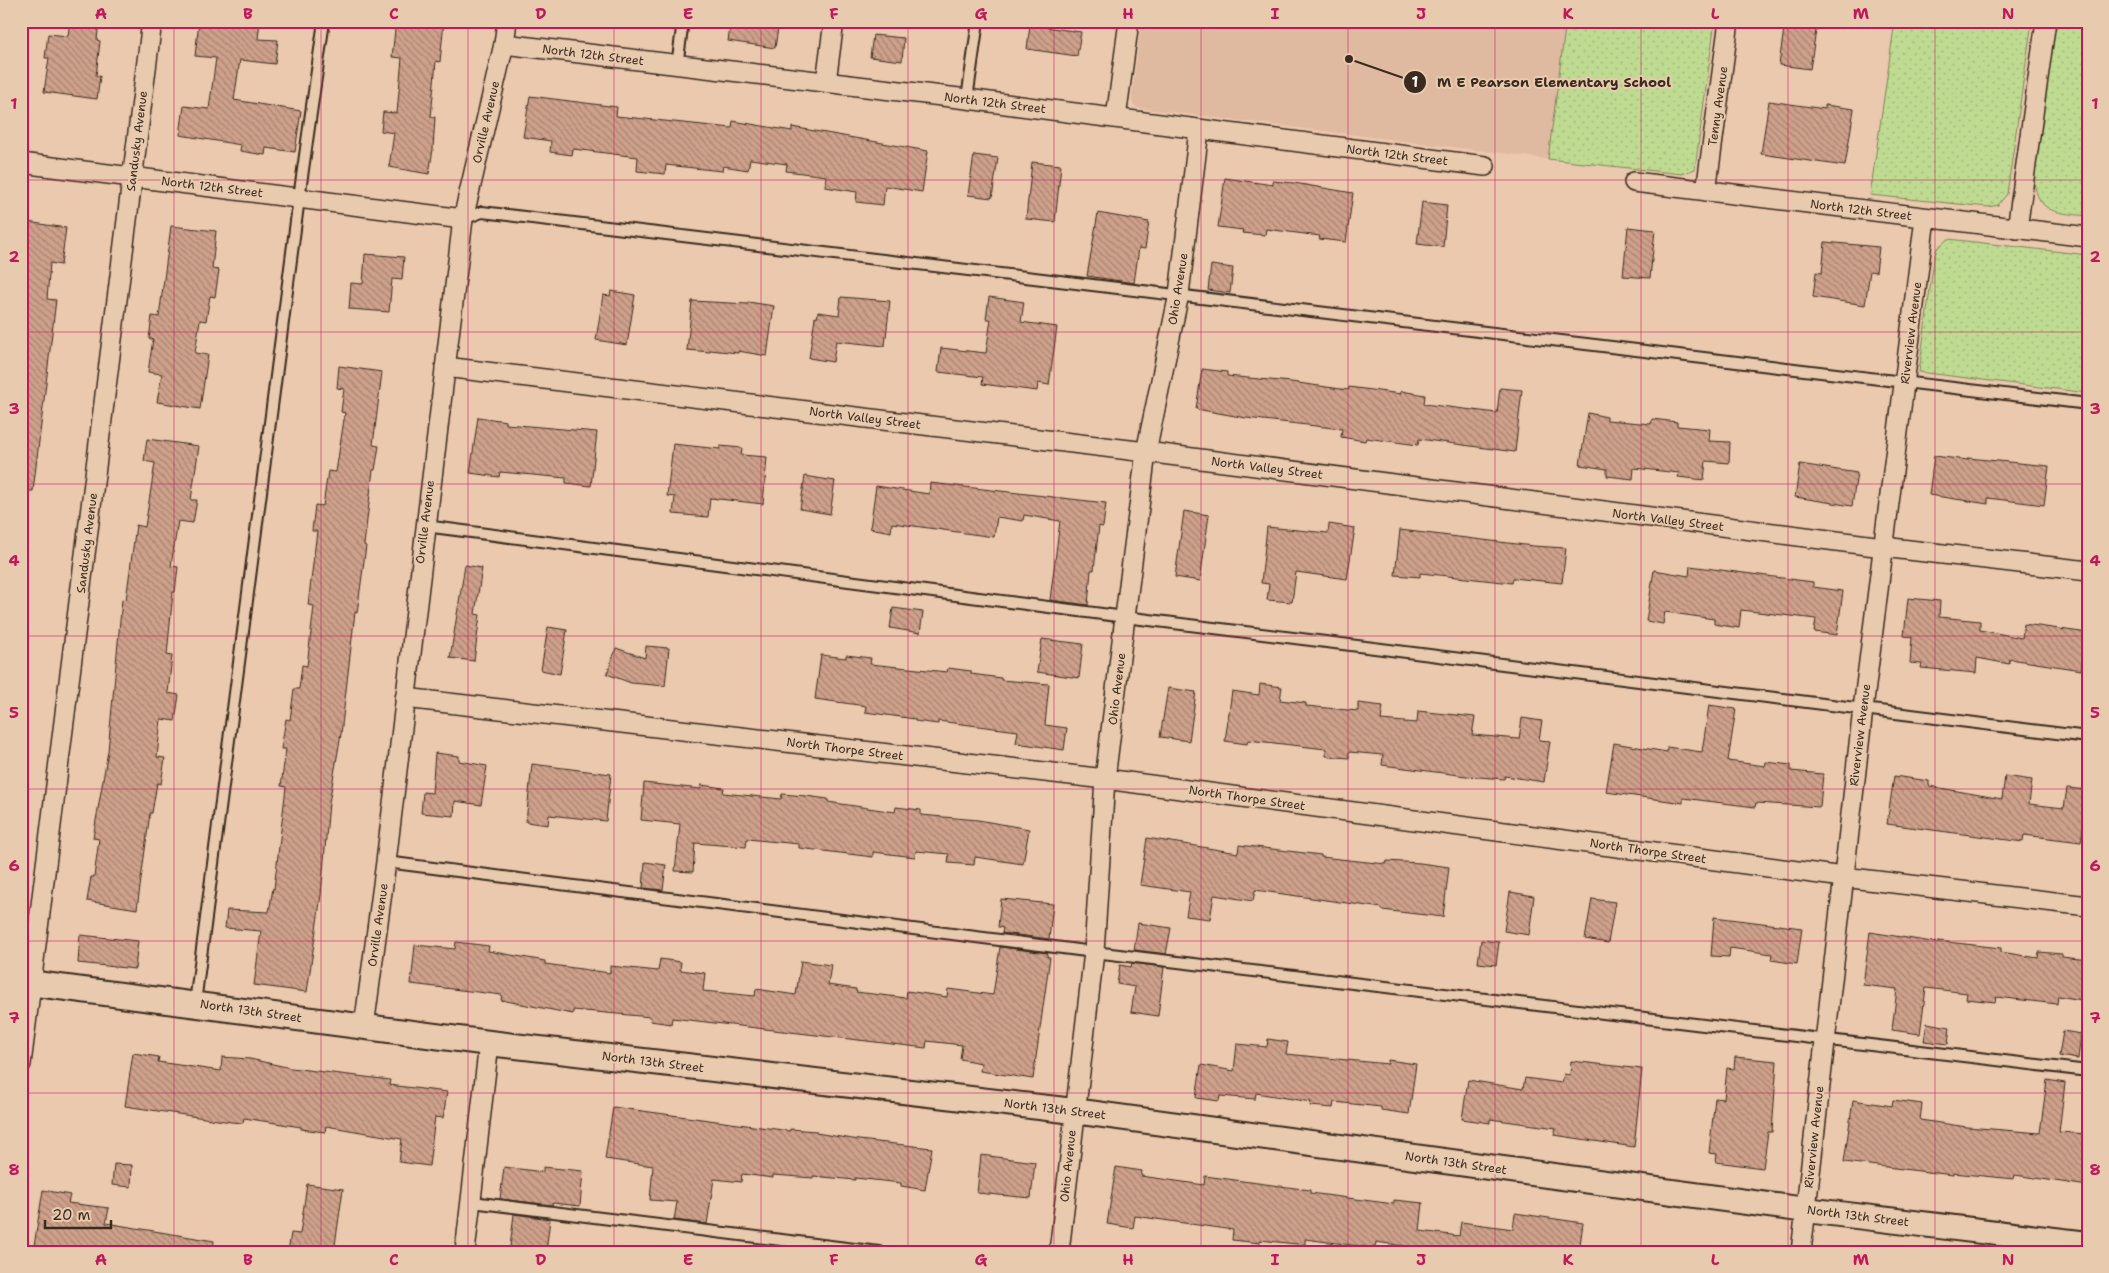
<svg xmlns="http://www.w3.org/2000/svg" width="2109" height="1273" font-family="'Shantell Sans',sans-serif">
	<defs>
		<pattern id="grass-dots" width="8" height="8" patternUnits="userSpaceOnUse" patternTransform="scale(1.25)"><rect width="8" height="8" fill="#bfdb92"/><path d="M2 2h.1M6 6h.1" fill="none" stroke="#a5bc7d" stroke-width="1.8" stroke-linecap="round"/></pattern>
		<pattern id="building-back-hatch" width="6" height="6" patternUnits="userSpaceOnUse" patternTransform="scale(1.25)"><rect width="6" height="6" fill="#cea18b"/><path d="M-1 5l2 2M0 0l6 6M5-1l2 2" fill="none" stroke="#a88371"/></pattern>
	</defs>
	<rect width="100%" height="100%" fill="#ebc9ae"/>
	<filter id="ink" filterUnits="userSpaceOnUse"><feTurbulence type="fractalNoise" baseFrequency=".02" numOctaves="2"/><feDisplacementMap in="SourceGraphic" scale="10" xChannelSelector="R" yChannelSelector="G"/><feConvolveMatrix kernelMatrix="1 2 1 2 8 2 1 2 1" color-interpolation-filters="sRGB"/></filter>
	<g filter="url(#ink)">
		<path fill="#dfbaa1" d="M1141,21H1566L1548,159L1138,108L1133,104L1132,97Z"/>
		<g fill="url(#grass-dots)" stroke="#7d8258">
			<path d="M1566,21H1715L1695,169L1682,174L1548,159Z"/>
			<path d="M1895,21H2032L2007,194L1998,205L1988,207L1870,195Z"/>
			<path d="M2055,21H2088V216C2052,212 2036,214 2033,172Z"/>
			<path d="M1948,239L2088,255V393L1919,372L1934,259L1937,248Z"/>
		</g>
		<g fill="url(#building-back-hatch)" stroke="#3b2a1e">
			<path d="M70,21H99L97,40L100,41L96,76H100L97,99L44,92L49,58H45L48,34L68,36Z"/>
			<path d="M199,21H260L258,39L278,40L275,64L240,60L234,100L301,111L295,152L266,148L265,155L240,151L241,145L180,135L184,106L209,109L216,58L195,56Z"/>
			<path d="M396,21H444L440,62L436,61L431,117H435L433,149L429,174L389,167L394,133L381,131L383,112L397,113L402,58L392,57Z"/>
			<path d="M731,21H779L775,48L728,41Z"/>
			<path d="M1785,21L1817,24L1810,69L1779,65Z"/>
			<path d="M1030,25L1081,32L1077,56L1027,49Z"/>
			<path d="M873,35L904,38L902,61L870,57Z"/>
			<path d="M530,96L617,107L616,116L732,128L733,121L792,131V127L928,151L922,192L885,186L883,205L856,202L857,192L825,187L826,176L786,171L787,164L750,159L748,170L723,166L722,171L666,165L665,174L637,171L638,157L573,149L572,155L550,152L551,141L523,137Z"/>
			<path d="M1769,101L1825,109V105L1854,109L1845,166L1761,154Z"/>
			<path d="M974,155L998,158L992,198L968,195Z"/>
			<path d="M1032,162L1061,165L1055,222L1026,219Z"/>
			<path d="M1225,178L1273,185V181L1294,183L1353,193L1346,242L1319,239L1320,236L1266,229L1265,235L1242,233L1243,230L1218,227Z"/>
			<path d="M1422,202L1447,205L1443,247L1417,244Z"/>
			<path d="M1098,213L1149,222L1145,249L1139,248L1134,283L1087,276Z"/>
			<path d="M21,221L66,228L61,265L50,263L47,299L56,300L33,491H21V294L24,295L28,260L23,259L25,249L21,248Z"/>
			<path d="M171,226L216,231L212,269L219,270L215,297L210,296L206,321L200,320L195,353L208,355L200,409L157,402L162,374L148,372L153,339H149L152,316L159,317Z"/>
			<path d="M1628,227L1655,230L1650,278L1623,276Z"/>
			<path d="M1825,242L1879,247L1876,272L1870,271L1865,305L1813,297L1816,272L1822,273Z"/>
			<path d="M365,254L404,257L402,280L392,279L389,312L349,309L351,283L363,284Z"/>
			<path d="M1211,265L1233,268L1230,293L1208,290Z"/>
			<path d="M611,291L635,295L627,345L596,340L603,295L610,296Z"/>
			<path d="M841,297L890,301L885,346L836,341L833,362L809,358L815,317L817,318L818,312L839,315Z"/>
			<path d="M989,297L1024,302L1021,322L1057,327L1049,385L1038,383L1037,391L982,384L983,377L938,372L941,348L986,353L991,319H986Z"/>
			<path d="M692,301L748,304V302L774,306L767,356L738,351V353L710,350V352L687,350Z"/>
			<path d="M339,366L382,372L373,445L379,446L375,470H373L364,545L366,546L357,613L355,612L341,734L329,803L321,895L307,992L254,985L261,931L225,928L227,910L269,912L273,888L274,889L286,787L281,786L286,749H281L286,719L290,720L294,689H299L302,665L307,666L314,606L308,605L317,531H312L315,505L323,506L328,471L336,472L345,413L341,412L344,389L337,388Z"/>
			<path d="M1202,369L1227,372V376L1291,382L1348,390L1349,387L1401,394V391L1425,395L1424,404L1497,413L1500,388L1522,390L1515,452L1419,439L1418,445L1366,438L1365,441L1341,437L1342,429L1246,418L1196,409Z"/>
			<path d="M1588,413L1607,417V420L1651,424L1652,419L1677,422V426L1710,429L1709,441L1730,442L1729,463L1706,461L1704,480L1678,477L1679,473L1634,468L1633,479L1607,476V469L1580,465Z"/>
			<path d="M478,417L506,421V424L597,432L591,486L566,483V478L500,472L499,477L470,473Z"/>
			<path d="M147,439L199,446L191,500H197L193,523L178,521L171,566L178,567L175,592H173L167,655L172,656L168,693L179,695L175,721L161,719L157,757L165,758L161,784L157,783L152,813H150L137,909L87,901L91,877H94L99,839L93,838L108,751L122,599L126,600L136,525L145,527L155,463L144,461Z"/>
			<path d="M673,444L720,449V446L742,448L741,455L767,457L763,504L710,498L708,517L673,514L675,497L667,496Z"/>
			<path d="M1934,456L1968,460V458L2049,466L2044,505L1988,498V504L1929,495Z"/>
			<path d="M1800,464L1857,473L1852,506L1795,497Z"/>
			<path d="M805,476L835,481L830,514L800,509Z"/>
			<path d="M930,483L1106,503L1103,527L1099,526L1094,570H1091L1088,605L1050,600L1060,521L1024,515L1023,521L997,517L994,537L892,523L891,532L870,528L876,486L929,494Z"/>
			<path d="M1184,511L1209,515L1200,581L1175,577Z"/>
			<path d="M1329,524L1355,528L1347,579L1296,572L1292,602L1267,600L1269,584L1261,583L1267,527L1328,533Z"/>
			<path d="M1400,530L1533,546L1566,548L1562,583L1513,578L1512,583L1420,573V577L1395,575Z"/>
			<path d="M465,565L482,568L475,614L480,615L474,661L450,658Z"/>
			<path d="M1690,566L1813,582V587L1843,591L1837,635L1814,632L1816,619L1741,610L1739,628L1714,624V619L1665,612L1663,624L1646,621L1654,570L1689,576Z"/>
			<path d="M1908,598L1940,601L1939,617L1980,621V630L2022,638L2024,624L2088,633L2081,670L2010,659L2009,664L1977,658L1976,673L1921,668L1922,664L1910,663L1912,637L1904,636Z"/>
			<path d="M893,608L923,612L920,633L890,628Z"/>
			<path d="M548,627L567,630L560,674L541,670Z"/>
			<path d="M1042,639L1083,644L1079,678L1037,672Z"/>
			<path d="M646,646L669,648L665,686L631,683L607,674L616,648L645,658Z"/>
			<path d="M821,655L846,658V655L871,658L870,664L947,672L948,668L971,671V674L1001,678V680L1049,684L1045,725L1067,728L1064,750L1016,743L1018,731L938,721V724L915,721V719L865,712L866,706L815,699Z"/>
			<path d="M1260,684L1282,687L1280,700L1306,703V706L1358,711V703L1383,706L1381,720L1417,723L1418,711L1475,717L1472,735L1519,739L1522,718L1542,721L1539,740L1550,741L1544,782L1505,776L1504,779L1466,776L1382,765L1383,755L1349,752V758L1326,756V749L1248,740L1247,744L1225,741L1232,691L1259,695Z"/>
			<path d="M1168,688L1196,692L1189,741L1160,737Z"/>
			<path d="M1709,705L1736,709L1728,761L1765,766L1766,762L1791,765V771L1823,774L1820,807L1756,803L1755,807L1683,798V803L1606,792L1614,743L1667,752V747L1702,752Z"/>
			<path d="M435,753L459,756V761L487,766L481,805L455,801L454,816L421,813L423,792L432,793Z"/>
			<path d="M532,764L611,774L606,821L549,815L548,825L526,822Z"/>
			<path d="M1894,776L1929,781V786L2002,799L2005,776L2032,780L2029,804L2064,808L2067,788L2088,790L2081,842L2024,835L2023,842L1887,824Z"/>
			<path d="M644,783L701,789V785L724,788L723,793L781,799L782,794L806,796L828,799V802L895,812L896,807L921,810V815L978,820L1029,829L1023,864L975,857L974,865L948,863L949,854L916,851L915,857L873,852V857L799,848V844L747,839L746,847L695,843L693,872L675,871L680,824L641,820Z"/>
			<path d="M1147,838L1238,853L1239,845L1321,855V857L1386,864L1387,861L1420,863L1449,867L1443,917L1382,910V908L1255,890L1253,901L1214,895L1210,919L1186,916L1190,892L1140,885Z"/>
			<path d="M645,862L666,865L663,890L643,888Z"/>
			<path d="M1510,892L1534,896L1529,935L1504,931Z"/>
			<path d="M1001,899L1053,904L1049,939L1002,933L1003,928L998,927Z"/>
			<path d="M1592,899L1615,902L1608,943L1585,939Z"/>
			<path d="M1714,917L1802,928L1797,964L1771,960L1772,954L1730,948L1729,957L1711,956Z"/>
			<path d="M1138,923L1171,928L1166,954L1134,950Z"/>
			<path d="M1870,932L1938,943V941L2001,948V952L2038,958L2039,952L2062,954V957L2088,960V1001L2058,996L2057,1004L1996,997L1995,1002L1966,999L1967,993L1926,988L1920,1034L1892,1030L1897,989L1863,985Z"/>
			<path d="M80,935L138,941L135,969L78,963Z"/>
			<path d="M1481,940L1499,942L1496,965L1478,963Z"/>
			<path d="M456,942L489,946L488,951L545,961V964L610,973V966L658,971L660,959L681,962L680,970L705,973L703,991L755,996L756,989L796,995L801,961L831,965L828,985L856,989V992L906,998L907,991L947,997L948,989L993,995L1000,947L1048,953L1047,957H1050L1033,1079L980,1071L981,1063L960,1059L962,1045L927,1041L926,1048L672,1018L671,1024L650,1021L651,1017L573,1010V1014L501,1000L502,995L411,984L415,945L455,949Z"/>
			<path d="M1132,963L1164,967L1158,1016L1131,1012L1135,987L1117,984L1120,965L1131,967Z"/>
			<path d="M1927,1023L1950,1027L1948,1044L1924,1041Z"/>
			<path d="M2063,1031L2081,1034L2078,1059L2059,1056Z"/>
			<path d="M1268,1039L1288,1042L1286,1054L1388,1064V1060L1416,1064L1409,1114L1381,1110V1107L1334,1102L1333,1108L1310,1106L1311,1102L1256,1093L1255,1099L1220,1096L1219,1101L1196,1098L1201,1065L1234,1071L1237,1044L1267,1047Z"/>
			<path d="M133,1053L159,1057L158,1062L221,1071L222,1057L250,1059L291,1068L390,1080L389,1085L447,1092L443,1118L435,1117L429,1166L399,1162L402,1139L326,1126L325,1132L301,1129V1127L244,1118L243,1123L231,1122L125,1106Z"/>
			<path d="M1735,1057L1777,1061L1772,1132H1768L1763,1168L1716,1162L1717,1154L1709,1153L1715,1098L1724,1099L1727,1068L1734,1069Z"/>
			<path d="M1571,1061L1642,1069L1634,1147L1554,1135L1556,1128L1490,1119V1123L1462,1119L1468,1080L1523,1089L1525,1078L1562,1083L1564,1074L1570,1075Z"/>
			<path d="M2047,1080L2065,1083L2059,1132L2088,1134V1186L2015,1175L2014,1179L1953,1173V1175L1844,1162L1853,1100L1892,1106L1893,1100L1922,1104L1920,1120L1967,1127L2040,1133Z"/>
			<path d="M613,1107L790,1131V1129L816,1131V1133L859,1140L932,1148L925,1190L901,1186V1183L855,1178V1180L813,1176V1178L773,1175V1178L742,1174L741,1182L714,1179L707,1224L674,1220L677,1202L650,1200L653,1166L605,1159Z"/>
			<path d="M981,1155L1035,1162L1031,1198L977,1193Z"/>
			<path d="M114,1164L132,1165L131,1187L112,1185Z"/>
			<path d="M504,1167L543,1172V1167L583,1171L580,1206L553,1203L552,1205L500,1199Z"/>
			<path d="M1116,1167L1142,1171L1141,1176L1204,1185L1205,1176L1310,1190V1193L1394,1204V1200L1423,1203L1420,1231L1459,1236L1461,1222L1513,1229L1515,1213L1583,1223L1579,1252H1447L1376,1242L1375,1248L1305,1239V1245L1260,1240V1243L1232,1240L1233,1230L1135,1216L1133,1228L1107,1224Z"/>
			<path d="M307,1184L343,1189L334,1252H288L291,1233L300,1234Z"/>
			<path d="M43,1190L70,1195L68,1203L109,1208L106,1223L214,1241L213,1252H33Z"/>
			<path d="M514,1214L550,1219L546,1252L510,1247Z"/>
		</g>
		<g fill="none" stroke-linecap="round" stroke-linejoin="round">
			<g stroke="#3b2a1e" stroke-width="14">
				<g id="service">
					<path d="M677,66L683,21"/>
					<path d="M967,99L978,21"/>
					<path d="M463,219L482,212L2088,404"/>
					<path d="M425,526L1125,617L2088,737"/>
					<path d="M386,862L1094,952L2088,1071"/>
					<path d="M195,1003L299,198L324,21"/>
					<path d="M472,1202L879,1252"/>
				</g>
			</g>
			<g stroke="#3b2a1e" stroke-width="22">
				<g id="minor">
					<path d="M504,44L967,99L1485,166"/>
					<path d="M826,82L834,21"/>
					<path d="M1116,118L1129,21"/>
					<path d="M21,163L463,219"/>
					<path d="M1634,182L2088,237"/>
					<path d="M1706,191L1729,21"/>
					<path d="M2017,229L2046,21"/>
					<path d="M445,367L1146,452L1883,547L2088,571"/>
					<path d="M405,698L1105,779L1843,877L2088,906"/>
					<path d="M364,1027L386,862L463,219L504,44L507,21"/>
					<path d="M21,1064L152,21"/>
					<path d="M465,1252L489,1043"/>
					<path d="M1059,1252L1094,952L1105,779L1125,617L1146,452L1179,294L1199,130"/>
					<path d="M1801,1252L1863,709L1925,218"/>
				</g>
			</g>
			<g stroke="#3b2a1e" stroke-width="28">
				<path id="tertiary" d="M21,982L489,1043L1074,1111L1806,1210L2088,1244"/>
			</g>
			<use href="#service" stroke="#e8cbaf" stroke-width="10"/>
			<use href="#minor" stroke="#e8cbaf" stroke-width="19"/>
			<use href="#tertiary" stroke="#e8cbaf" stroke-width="24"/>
		</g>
	</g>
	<path fill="none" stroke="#c2185b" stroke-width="1" stroke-opacity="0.55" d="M174,21V1252M321,21V1252M468,21V1252M614,21V1252M761,21V1252M908,21V1252M1054,21V1252M1201,21V1252M1348,21V1252M1495,21V1252M1641,21V1252M1788,21V1252M1935,21V1252M21,180H2088M21,332H2088M21,484H2088M21,636H2088M21,789H2088M21,941H2088M21,1093H2088"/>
	<g text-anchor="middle" stroke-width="4" stroke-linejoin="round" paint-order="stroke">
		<g font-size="12" fill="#3b2a1e" stroke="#e8cbaf">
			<text transform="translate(593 55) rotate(7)" y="4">North 12th Street</text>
			<text transform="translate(995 103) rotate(7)" y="4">North 12th Street</text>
			<text transform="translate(1718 106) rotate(-82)" y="4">Tenny Avenue</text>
			<text transform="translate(486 122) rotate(-77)" y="4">Orville Avenue</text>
			<text transform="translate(137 141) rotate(-83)" y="4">Sandusky Avenue</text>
			<text transform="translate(1397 155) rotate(7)" y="4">North 12th Street</text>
			<text transform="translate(212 187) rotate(7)" y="4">North 12th Street</text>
			<text transform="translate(1861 210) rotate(7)" y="4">North 12th Street</text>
			<text transform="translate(1178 289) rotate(-81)" y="4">Ohio Avenue</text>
			<text transform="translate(1911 333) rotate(-83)" y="4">Riverview Avenue</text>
			<text transform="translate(865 418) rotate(7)" y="4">North Valley Street</text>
			<text transform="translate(1267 468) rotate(7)" y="4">North Valley Street</text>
			<text transform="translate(1668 520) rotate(7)" y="4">North Valley Street</text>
			<text transform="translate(425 522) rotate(-83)" y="4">Orville Avenue</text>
			<text transform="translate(87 543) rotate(-83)" y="4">Sandusky Avenue</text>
			<text transform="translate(1117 689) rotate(-83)" y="4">Ohio Avenue</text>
			<text transform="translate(1860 735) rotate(-83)" y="4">Riverview Avenue</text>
			<text transform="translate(845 749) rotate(7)" y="4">North Thorpe Street</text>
			<text transform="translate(1247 798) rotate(8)" y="4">North Thorpe Street</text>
			<text transform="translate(1648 851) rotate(8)" y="4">North Thorpe Street</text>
			<text transform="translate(378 925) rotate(-82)" y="4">Orville Avenue</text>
			<text transform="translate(251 1011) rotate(8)" y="4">North 13th Street</text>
			<text transform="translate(653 1062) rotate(7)" y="4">North 13th Street</text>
			<text transform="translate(1055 1109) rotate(7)" y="4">North 13th Street</text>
			<text transform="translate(1814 1137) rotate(-84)" y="4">Riverview Avenue</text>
			<text transform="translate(1456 1163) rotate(8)" y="4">North 13th Street</text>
			<text transform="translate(1068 1166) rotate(-84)" y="4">Ohio Avenue</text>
			<text transform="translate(1858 1216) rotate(7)" y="4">North 13th Street</text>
		</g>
	</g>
	<path fill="none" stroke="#3b2a1e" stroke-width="2" d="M1349 59L1415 82"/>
	<g fill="#3b2a1e" stroke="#e8cbaf" stroke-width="2">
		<circle cx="1349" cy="59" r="5"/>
		<circle cx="1415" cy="82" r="12"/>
	</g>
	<g font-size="15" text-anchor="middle" font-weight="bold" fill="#fff">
		<text x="1415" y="87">1</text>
	</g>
	<g font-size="14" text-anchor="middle" font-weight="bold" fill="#3b2a1e" stroke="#e8cbaf" stroke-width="4" stroke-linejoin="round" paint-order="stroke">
		<text x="1554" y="87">M E Pearson Elementary School</text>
	</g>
	<rect width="2109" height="1273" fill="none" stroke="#e8cbaf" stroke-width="55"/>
	<path d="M45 1220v8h66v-8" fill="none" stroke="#3b2a1e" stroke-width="2.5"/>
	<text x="52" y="1220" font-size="15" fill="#3b2a1e" stroke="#e8cbaf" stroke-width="4" paint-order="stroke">20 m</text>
	<rect x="28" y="28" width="2054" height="1218" fill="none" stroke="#c2185b" stroke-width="2"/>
	<g font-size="16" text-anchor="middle" font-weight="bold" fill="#c2185b">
		<text x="101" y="19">A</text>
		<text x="248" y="19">B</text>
		<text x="394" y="19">C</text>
		<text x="541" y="19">D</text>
		<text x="688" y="19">E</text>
		<text x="834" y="19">F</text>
		<text x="981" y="19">G</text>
		<text x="1128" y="19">H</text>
		<text x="1275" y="19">I</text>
		<text x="1421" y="19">J</text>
		<text x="1568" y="19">K</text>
		<text x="1715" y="19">L</text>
		<text x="1861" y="19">M</text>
		<text x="2008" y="19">N</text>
		<text x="14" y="109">1</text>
		<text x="2095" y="109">1</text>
		<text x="14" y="262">2</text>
		<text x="2095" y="262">2</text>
		<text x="14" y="414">3</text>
		<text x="2095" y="414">3</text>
		<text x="14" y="566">4</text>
		<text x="2095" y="566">4</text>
		<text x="14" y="718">5</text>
		<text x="2095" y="718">5</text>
		<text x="14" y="871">6</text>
		<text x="2095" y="871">6</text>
		<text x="14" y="1023">7</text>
		<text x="2095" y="1023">7</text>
		<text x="14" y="1175">8</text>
		<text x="2095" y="1175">8</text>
		<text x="101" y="1265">A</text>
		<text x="248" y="1265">B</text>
		<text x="394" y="1265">C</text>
		<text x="541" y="1265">D</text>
		<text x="688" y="1265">E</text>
		<text x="834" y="1265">F</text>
		<text x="981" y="1265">G</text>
		<text x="1128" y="1265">H</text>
		<text x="1275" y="1265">I</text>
		<text x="1421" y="1265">J</text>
		<text x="1568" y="1265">K</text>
		<text x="1715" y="1265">L</text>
		<text x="1861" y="1265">M</text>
		<text x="2008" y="1265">N</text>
	</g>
</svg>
